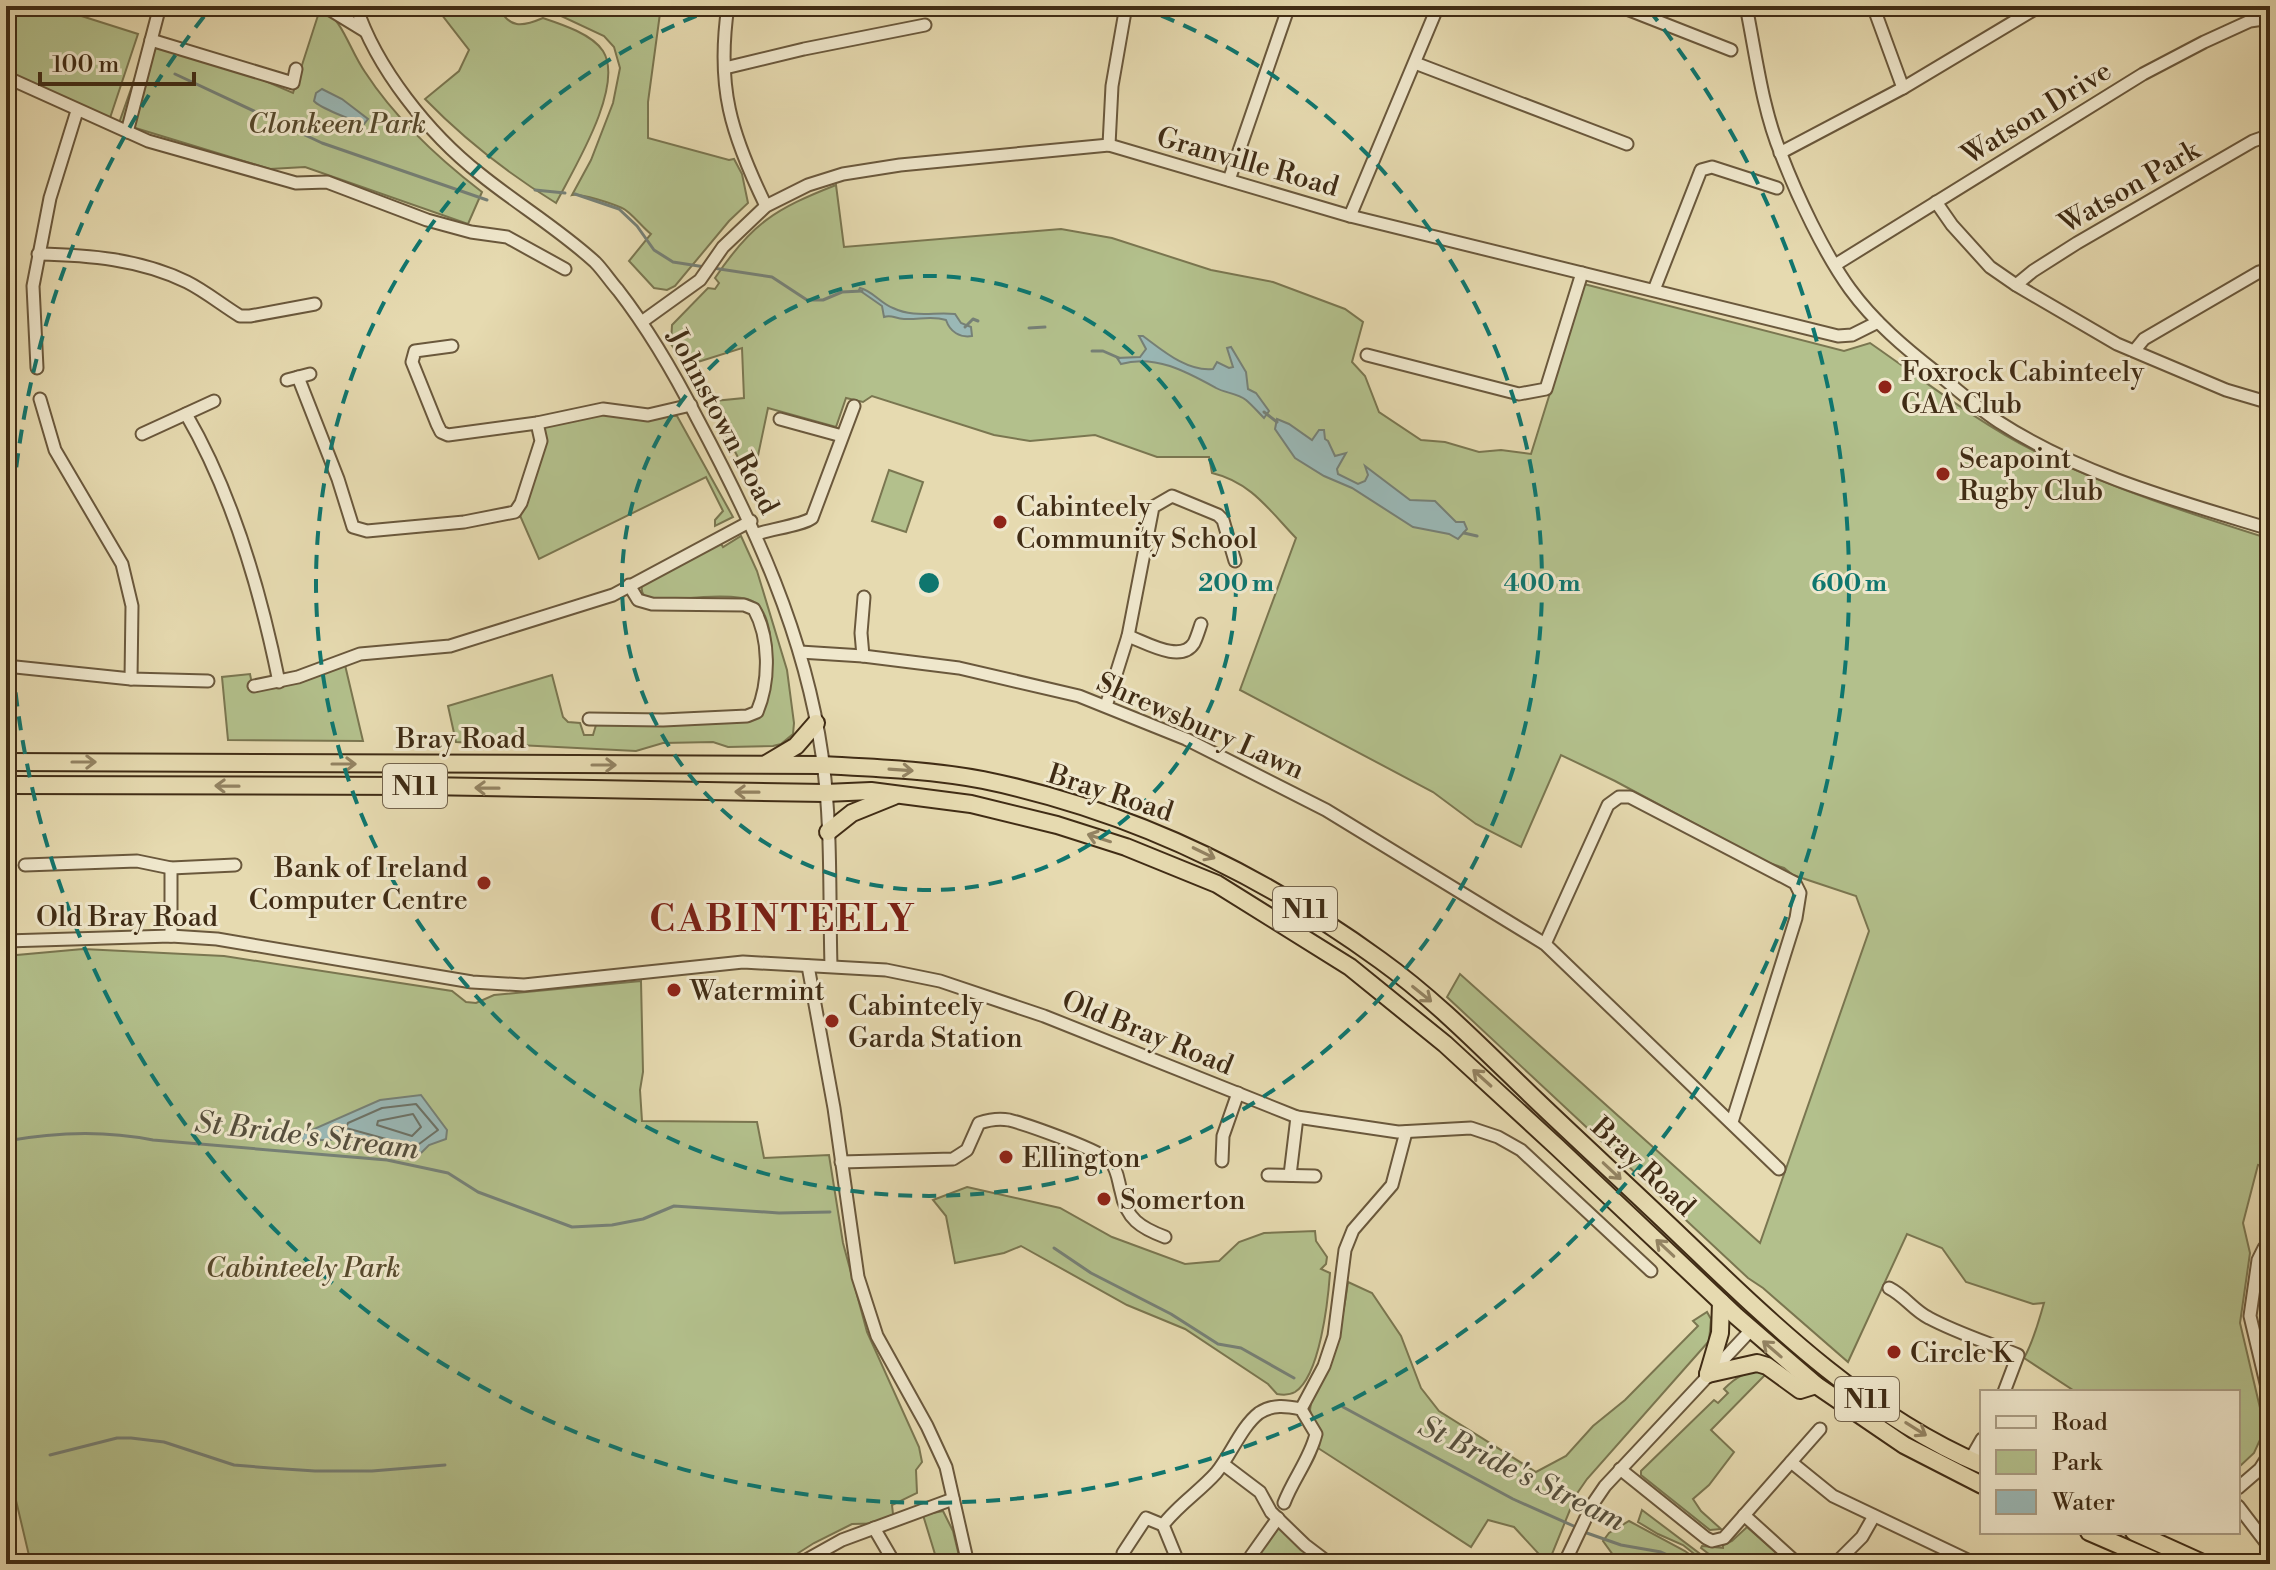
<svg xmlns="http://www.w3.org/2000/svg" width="2276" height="1570" font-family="'Libre Bodoni',serif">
	<rect width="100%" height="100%" fill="#e6dab0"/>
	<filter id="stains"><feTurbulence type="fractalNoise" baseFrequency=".0025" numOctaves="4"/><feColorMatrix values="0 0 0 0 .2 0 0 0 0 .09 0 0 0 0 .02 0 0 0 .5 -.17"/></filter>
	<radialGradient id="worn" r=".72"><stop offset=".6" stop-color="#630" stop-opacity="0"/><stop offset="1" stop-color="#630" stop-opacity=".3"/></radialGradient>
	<g fill="#b3c08c" stroke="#7a7650" stroke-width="2">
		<path d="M6,6H50L138,34L110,118L6,73Z"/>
		<path d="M321,6C344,22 349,49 365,72C395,118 439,159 482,192L468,224L305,167L270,169L119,123L143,55L158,47L251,75L293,93Z"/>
		<path d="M435,6H498C509,29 522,27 543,18C561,24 592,34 603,51C625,86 573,170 556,203C507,173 465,140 425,99L459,71L469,50Z"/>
		<path d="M539,6H632L648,12L650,6H661L648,102V138L729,160L734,159L742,174L748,203L729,221L675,286L667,290L654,288L629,261L651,234C643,228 630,211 622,208C613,204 581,193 572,195L591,160L613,103L620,68L614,47L604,36L557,14L538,11Z"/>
		<path d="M836,185L844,247L1061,229L1112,238L1211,270L1273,282L1345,309L1363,322L1352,362L1365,376L1379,412L1421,440L1445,442L1479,452L1501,450L1531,454L1584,284L1844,351L1870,343C1925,381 1979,424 2040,454C2114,489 2191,514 2270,539V1167L2258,1165L2243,1223L2250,1253L2240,1323L2265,1429L2254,1453L2238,1468V1392H2076L2024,1358C2034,1340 2038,1323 2044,1303L2033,1304L1966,1282L1942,1248L1907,1234L1848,1362L1763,1288L1748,1278L1447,997L1460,974L1760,1243L1869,931L1856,896L1793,875L1784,868L1766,862L1615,781L1561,755L1521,847L1476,824L1433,792L1240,690L1296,538C1270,511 1251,482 1212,473L1209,457H1157L1095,435L1030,441L994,435L872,396L863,402L846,398L836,427L768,408L752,484L711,406L714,401L744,398L742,348L685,366L671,344L672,325L708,288L715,289L719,283L715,278C752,223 775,209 836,185Z"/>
		<path d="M613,413L677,416L733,517L715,526V520L723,511L706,477L539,559L518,511L545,426L556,421Z"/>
		<path d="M889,470L923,482L906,532L872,521Z"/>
		<path d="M741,536L757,571L787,670L794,723L793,734L781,744L773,746L728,747L713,742L663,743L636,751L456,742L448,706L552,675L563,717L568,722L580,723L584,735H593L596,725L601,723L744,719L765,707C770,682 780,615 752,601C735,592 673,599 653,602C646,598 640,594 642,585L720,542L723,547Z"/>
		<path d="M345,665L363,741L228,740L222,677L250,674L253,689L278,688Z"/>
		<path d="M83,949L224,956L452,991L466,1002L476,1003L494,995L641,981L643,1072L640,1090L642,1121L757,1122L764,1158L829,1155L843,1243L867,1332L919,1447L922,1462L916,1470L917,1493L892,1505L894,1523L852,1524L814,1543L781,1564H31L6,1458V956Z"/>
		<path d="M967,1187L1060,1208L1112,1237L1185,1264L1219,1261L1239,1242L1264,1233L1315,1231L1316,1241L1327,1257L1326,1264L1321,1269L1330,1273C1328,1301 1320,1376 1295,1392C1290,1395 1283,1395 1277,1394L1268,1384L1185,1329L1127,1305L1021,1246L1004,1253L955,1263L946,1216L933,1200Z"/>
		<path d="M1348,1282L1372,1293L1401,1336L1421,1388L1439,1411L1536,1472L1566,1456L1593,1426L1625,1400L1698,1326L1693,1321L1707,1312L1711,1319L1709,1341L1587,1479L1576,1495L1548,1564L1514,1527L1488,1520L1471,1547L1318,1448L1310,1410L1311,1403C1333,1364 1342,1326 1348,1282Z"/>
		<path d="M1761,1371L1766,1374L1711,1430L1734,1452L1709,1485L1693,1499L1701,1511L1721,1529L1710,1530L1641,1475V1471L1714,1400L1718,1403L1728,1393L1724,1389C1736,1377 1745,1372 1761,1371Z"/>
		<path d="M1642,1510L1711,1562L1714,1558L1701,1548L1702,1546L1723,1548V1545L1732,1541L1747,1527L1789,1564H1707L1683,1545L1658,1534L1638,1522Z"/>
		<path d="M943,1511L953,1531L961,1564H938L923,1515Z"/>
		<path d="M1629,1521L1685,1551L1703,1564H1625L1616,1559L1603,1541L1609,1533Z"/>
		<path d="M1276,1528L1282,1529L1322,1564H1270L1263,1559L1259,1551Z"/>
	</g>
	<g fill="#9ab8b6" stroke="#768076" stroke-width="2">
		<path d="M322,89L342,99L368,119L364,124C354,121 320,108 314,101L316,93Z"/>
		<path d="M860,288C873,291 880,303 893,308C914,318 933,312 955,314L961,323L971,327L972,336C960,338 950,332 946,320C931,315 919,320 904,319C895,319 892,314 884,317L882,306L859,290Z"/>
		<path d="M1139,336H1143C1162,350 1187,372 1213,369L1217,362L1229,368L1233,367L1227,348L1231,347L1246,372L1248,389L1256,393L1269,411L1264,418C1258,412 1252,405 1246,400C1237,393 1225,393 1216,388C1187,372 1155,354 1121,364L1117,358L1140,357L1146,349Z"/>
		<path d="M1277,419L1289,424L1312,440L1319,430H1324L1325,439L1328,441L1335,456L1346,453L1337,469L1338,474L1358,484L1365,481L1368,475L1365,466L1410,500L1435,501L1456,522H1464L1467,529L1458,539L1449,534L1413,527L1352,488L1324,476L1295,458L1275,429Z"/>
		<path d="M421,1095L447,1130L446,1139L429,1145L416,1158L351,1139L299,1141L298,1136L380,1100Z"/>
	</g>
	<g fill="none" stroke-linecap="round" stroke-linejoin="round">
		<g stroke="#6d7266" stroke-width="2">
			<path d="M416,1104L438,1130L415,1147L346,1128L348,1123L382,1108Z"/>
			<path d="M413,1114L421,1127L412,1136L377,1125L378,1121Z"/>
		</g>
		<g stroke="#768076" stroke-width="3">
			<path d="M175,74L322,143L487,200"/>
			<path d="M535,190L565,193"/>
			<path d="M575,194L619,209L637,226L654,250L673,262L705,267"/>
			<path d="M713,268L772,277L807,300H823L842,292L862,291"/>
			<path d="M965,327L973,319L978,321"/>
			<path d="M1029,328L1045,327"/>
			<path d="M1092,351H1103L1119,358"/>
			<path d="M1264,412L1277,422"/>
			<path d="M1464,533L1477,536"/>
			<path d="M6,1141C55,1132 104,1130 153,1140L387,1160L448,1173L478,1192L572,1227L612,1225L643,1219L674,1206L779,1213L830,1212"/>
			<path d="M1054,1248L1091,1273L1171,1314L1218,1344L1241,1348L1294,1378"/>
			<path d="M1343,1407L1513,1499L1578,1528"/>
			<path d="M50,1455L117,1438H131L164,1442L234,1465L270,1468L315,1471H372L445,1465"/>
			<path d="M1584,1532L1621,1545L1661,1552L1688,1564"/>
		</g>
		<g stroke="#6a583c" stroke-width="15">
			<g id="minor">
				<path d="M324,6L365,31"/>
				<path d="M356,6C376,68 429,134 480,174C517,204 559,229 595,262C603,270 610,281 618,290C649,330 674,373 697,418C754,525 805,634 822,755C832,824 829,896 831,966"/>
				<path d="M728,6C716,87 731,134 766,206"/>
				<path d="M1619,6L1731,50"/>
				<path d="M1746,6C1756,55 1762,108 1781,154C1797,196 1824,253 1850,289C1874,322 1905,348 1937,373C1957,390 1978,408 1999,422C2081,475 2178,501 2270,529"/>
				<path d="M1873,6L1903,88"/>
				<path d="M151,40L293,83L296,69"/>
				<path d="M1415,63L1627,144"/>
				<path d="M725,68L804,49L925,25"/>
				<path d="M6,77L148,141L296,183L327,182L427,220L471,232L507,237L565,269"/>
				<path d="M127,132L160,6"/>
				<path d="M1109,145L1112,86L1126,6"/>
				<path d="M1780,153L1903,88L2040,6"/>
				<path d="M1229,180L1289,6"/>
				<path d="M1936,202L1952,225L1990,267L2016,285L2117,344L2226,390L2270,403"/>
				<path d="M1350,216L1438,6"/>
				<path d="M38,254C89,255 140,259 187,282C205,291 222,305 240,316H250L315,304"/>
				<path d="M1835,265L2143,74L2204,42L2250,21L2270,18"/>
				<path d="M2016,285L2033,271L2077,243L2253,141L2270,135"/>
				<path d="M1654,290L1701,170L1712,167L1777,188"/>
				<path d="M643,321L700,280L723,247L766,206L808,185L843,174L900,165L1109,145L1350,216L1838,336L1852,335L1878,322"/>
				<path d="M452,346L415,351L412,362L437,424L441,432L448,435L537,423L603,409L648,415L691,405"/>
				<path d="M2135,350L2144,339L2259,272L2270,269"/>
				<path d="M1367,355L1519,394L1546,389L1582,273"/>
				<path d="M37,368L33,286L50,198L77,111"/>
				<path d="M298,377L338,479L353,527L367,531L464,522L515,512L521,503L541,441L537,423"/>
				<path d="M287,380L310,374"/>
				<path d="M40,399L55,450L122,564L132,606L131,679"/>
				<path d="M186,414C232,493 261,593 279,682"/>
				<path d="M780,419L842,436"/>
				<path d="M142,434L214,401"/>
				<path d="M757,534C771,529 803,525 812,518L854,406"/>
				<path d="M1128,636C1145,642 1181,664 1194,643C1197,637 1199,630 1201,624"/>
				<path d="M800,652L863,656L959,668L1079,696L1186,739L1326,810L1545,944L1779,1169"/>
				<path d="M863,656L861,633L864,597"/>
				<path d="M6,666L131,679L208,681"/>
				<path d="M254,686L298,677L360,654L450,646L613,595L751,521"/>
				<path d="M1106,706L1128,636L1153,507L1172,496L1218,515L1223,520L1235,561"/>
				<path d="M589,719L663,720L747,716L757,712C770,681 770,638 754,609L744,605L652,604L638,600L629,585"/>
				<path d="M25,865L137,861L171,868L235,865"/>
				<path d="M171,936V868"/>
				<path d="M6,941L171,936L217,939L472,982L524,985L743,962L886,970L940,981L1044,1016L1297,1117L1398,1132L1471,1128L1498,1137L1521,1150L1651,1271"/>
				<path d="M1545,944L1608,805L1619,797H1630L1795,883L1800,893L1796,918L1732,1122"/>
				<path d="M808,966L834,1108L858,1277L877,1336L927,1426L946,1467L968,1564"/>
				<path d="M1222,1161L1223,1136L1238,1093"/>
				<path d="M841,1162L953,1159L967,1150L979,1123C988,1120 999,1118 1009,1120C1025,1124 1103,1151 1111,1162C1118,1171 1118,1181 1121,1191C1126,1219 1141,1228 1165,1237"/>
				<path d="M1268,1175L1315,1176"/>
				<path d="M1290,1175L1297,1117"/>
				<path d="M2270,1244L2264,1248L2258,1260L2250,1316L2270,1400"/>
				<path d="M1889,1288C1905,1296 1913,1310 1929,1318C1957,1333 1989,1343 2018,1355L2004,1392"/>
				<path d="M1301,1409L1324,1366L1334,1336L1345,1250L1353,1230L1392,1185L1406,1132"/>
				<path d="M1970,1460L1982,1439"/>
				<path d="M1791,1462L1833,1496L1976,1564"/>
				<path d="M1223,1464L1260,1492L1271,1512L1305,1545L1330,1564"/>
				<path d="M1620,1469L1706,1538L1712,1541L1724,1538L1820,1429"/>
				<path d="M2238,1488L2260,1469L2270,1453"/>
				<path d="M2238,1506L2270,1548"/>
				<path d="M1744,1515L1798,1564"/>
				<path d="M874,1528L895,1564"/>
				<path d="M1123,1553L1146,1518L1163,1525"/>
				<path d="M799,1564L842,1540L953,1499"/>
				<path d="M1179,1564L1163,1525C1178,1505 1199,1492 1216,1473C1231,1455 1241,1427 1259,1413C1273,1404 1286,1406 1301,1409L1316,1434C1310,1459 1293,1479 1284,1503"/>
				<path d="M1261,1564L1251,1556L1278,1518"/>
				<path d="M1564,1564L1592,1505L1605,1486L1751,1330"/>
				<path d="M1835,1564L1862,1537L1874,1516"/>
			</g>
		</g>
		<g stroke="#402c15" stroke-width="20">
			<g id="highway">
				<path d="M6,762L823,765C876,768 930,770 983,780C1129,810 1260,873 1380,960C1437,1001 1485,1051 1536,1100C1581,1143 1628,1186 1673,1229C1766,1318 1862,1414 1982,1465"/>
				<path d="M766,764L796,746L816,723"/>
				<path d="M6,785L423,786L825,793L871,791L971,804L1057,825L1126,847L1217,884L1350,967L1445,1044L1557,1147L1736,1316L1816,1385L1904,1445L1982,1485"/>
				<path d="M828,832L852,813L894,796"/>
				<path d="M1708,1374L1757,1363L1767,1366L1800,1390L1816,1385"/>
				<path d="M1708,1374L1720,1333L1721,1302"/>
				<path d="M2089,1532L2163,1564"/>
				<path d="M2134,1532L2205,1564"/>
			</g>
		</g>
		<use href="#minor" stroke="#efe7cc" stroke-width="11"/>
		<use href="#highway" stroke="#e6dab0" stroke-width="16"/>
	</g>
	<defs><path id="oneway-shaft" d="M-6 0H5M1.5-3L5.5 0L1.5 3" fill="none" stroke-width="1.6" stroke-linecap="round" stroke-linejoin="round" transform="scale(2)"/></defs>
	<g stroke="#938362">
		<use href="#oneway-shaft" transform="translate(84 762)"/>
		<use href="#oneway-shaft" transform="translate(344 764)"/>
		<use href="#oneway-shaft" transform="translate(604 765)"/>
		<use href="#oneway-shaft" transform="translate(901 770) rotate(4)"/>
		<use href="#oneway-shaft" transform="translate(227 786) rotate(-179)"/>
		<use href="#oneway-shaft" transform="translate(487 788) rotate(-179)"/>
		<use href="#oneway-shaft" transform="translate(747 792) rotate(-179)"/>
		<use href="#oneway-shaft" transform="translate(1099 838) rotate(-162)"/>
		<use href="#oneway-shaft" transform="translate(1204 853) rotate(26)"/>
		<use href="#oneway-shaft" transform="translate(1422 994) rotate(39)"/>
		<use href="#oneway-shaft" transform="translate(1482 1078) rotate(-138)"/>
		<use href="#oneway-shaft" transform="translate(1612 1171) rotate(43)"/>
		<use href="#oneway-shaft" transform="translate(1665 1248) rotate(-137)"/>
		<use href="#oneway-shaft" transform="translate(1772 1349) rotate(-139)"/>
		<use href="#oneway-shaft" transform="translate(1916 1429) rotate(32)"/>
	</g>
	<g fill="none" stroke="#0f766e" stroke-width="4" stroke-dasharray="14 10">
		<circle cx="929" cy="583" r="307"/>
		<path d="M1139 7A613 613 0 1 1 719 7"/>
		<path d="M1649 10A920 920 0 1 1 209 10"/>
	</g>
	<g fill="#8f2418" stroke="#efe7cc" stroke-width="3">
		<circle cx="1885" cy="387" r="8"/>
		<circle cx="1943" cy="474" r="8"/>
		<circle cx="1000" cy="522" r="8"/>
		<circle cx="484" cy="883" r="8"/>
		<circle cx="674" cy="990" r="8"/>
		<circle cx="832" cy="1021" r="8"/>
		<circle cx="1006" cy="1157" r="8"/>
		<circle cx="1104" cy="1199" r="8"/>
		<circle cx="1894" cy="1352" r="8"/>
	</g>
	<g text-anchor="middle" stroke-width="6" stroke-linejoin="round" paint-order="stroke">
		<g fill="#efe7cc" stroke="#74644c" stroke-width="2">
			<rect x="383" y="764" width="64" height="44" rx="6"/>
			<rect x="1273" y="887" width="64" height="44" rx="6"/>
			<rect x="1835" y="1377" width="64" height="44" rx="6"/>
		</g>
		<g font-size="26" font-weight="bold" fill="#402c15">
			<text x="415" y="795">N11</text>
			<text x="1305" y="918">N11</text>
			<text x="1867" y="1408">N11</text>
		</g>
		<g font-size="28" fill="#402c15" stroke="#efe7cc">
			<text transform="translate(2036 112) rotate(-32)" y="10">Watson Drive</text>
			<text transform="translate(1248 161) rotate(16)" y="10">Granville Road</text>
			<text transform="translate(2129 186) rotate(-30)" y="10">Watson Park</text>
			<text transform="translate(724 421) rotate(62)" y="10">Johnstown Road</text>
			<text transform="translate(1201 725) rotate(24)" y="10">Shrewsbury Lawn</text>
			<text x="461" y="748">Bray Road</text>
			<text transform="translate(1111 792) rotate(18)" y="10">Bray Road</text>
			<text x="127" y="926">Old Bray Road</text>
			<text transform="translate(1148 1032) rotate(22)" y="10">Old Bray Road</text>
			<text transform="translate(1644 1166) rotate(43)" y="10">Bray Road</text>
		</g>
		<g font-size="28" font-style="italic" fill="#574a2d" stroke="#efe7cc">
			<text x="337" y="133">Clonkeen Park</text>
			<text x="303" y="1277">Cabinteely Park</text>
		</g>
		<g font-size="28" fill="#402c15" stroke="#efe7cc" text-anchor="start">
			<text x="1901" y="381">Foxrock Cabinteely<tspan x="1901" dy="32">GAA Club</tspan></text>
			<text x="1959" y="468">Seapoint<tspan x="1959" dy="32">Rugby Club</tspan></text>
			<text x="1016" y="516">Cabinteely<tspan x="1016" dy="32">Community School</tspan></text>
			<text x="468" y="877" text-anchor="end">Bank of Ireland<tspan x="468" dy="32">Computer Centre</tspan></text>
			<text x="690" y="1000">Watermint</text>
			<text x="848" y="1015">Cabinteely<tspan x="848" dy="32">Garda Station</tspan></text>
			<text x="1022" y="1167">Ellington</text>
			<text x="1120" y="1209">Somerton</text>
			<text x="1910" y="1362">Circle K</text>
		</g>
		<g font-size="30" font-style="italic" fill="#564f3d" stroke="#efe7cc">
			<text transform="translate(307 1135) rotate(7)" y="10">St Bride's Stream</text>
			<text transform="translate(1522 1473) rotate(26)" y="10">St Bride's Stream</text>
		</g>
		<g font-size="36" font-weight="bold" letter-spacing="2" fill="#7a1f14" stroke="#efe7cc">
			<text x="783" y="931">CABINTEELY</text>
		</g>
	</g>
	<circle cx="929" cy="583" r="12" fill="#0f766e" stroke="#efe7cc" stroke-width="4"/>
	<g font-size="24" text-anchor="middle" font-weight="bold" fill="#0f766e" stroke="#efe7cc" stroke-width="6" stroke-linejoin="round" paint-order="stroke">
		<text x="1236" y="591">200 m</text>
		<text x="1542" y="591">400 m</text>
		<text x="1849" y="591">600 m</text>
	</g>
	<rect width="2276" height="1570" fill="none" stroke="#e6dab0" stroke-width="32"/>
	<rect x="8" y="8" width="2260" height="1554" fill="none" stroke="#402c15" stroke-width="4"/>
	<rect x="16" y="16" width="2244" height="1538" fill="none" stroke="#402c15" stroke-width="2"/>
	<rect x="1980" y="1390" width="260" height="144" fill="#efe7cc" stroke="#a99c83" stroke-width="2"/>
	<rect x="1996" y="1416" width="40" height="12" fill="#efe7cc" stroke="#a99c83" stroke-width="2"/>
	<text x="2052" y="1430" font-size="24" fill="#402c15">Road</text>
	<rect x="1996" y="1450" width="40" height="24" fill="#b3c08c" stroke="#a99c83" stroke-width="2"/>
	<text x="2052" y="1470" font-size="24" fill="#402c15">Park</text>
	<rect x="1996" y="1490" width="40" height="24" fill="#9ab8b6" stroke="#a99c83" stroke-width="2"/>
	<text x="2052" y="1510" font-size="24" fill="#402c15">Water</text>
	<path d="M40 72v12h154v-12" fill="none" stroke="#402c15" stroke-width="4"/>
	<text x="52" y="72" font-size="24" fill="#402c15" stroke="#efe7cc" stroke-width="6" paint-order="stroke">100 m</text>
	<rect width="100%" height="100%" filter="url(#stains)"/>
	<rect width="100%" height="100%" fill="url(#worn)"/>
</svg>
